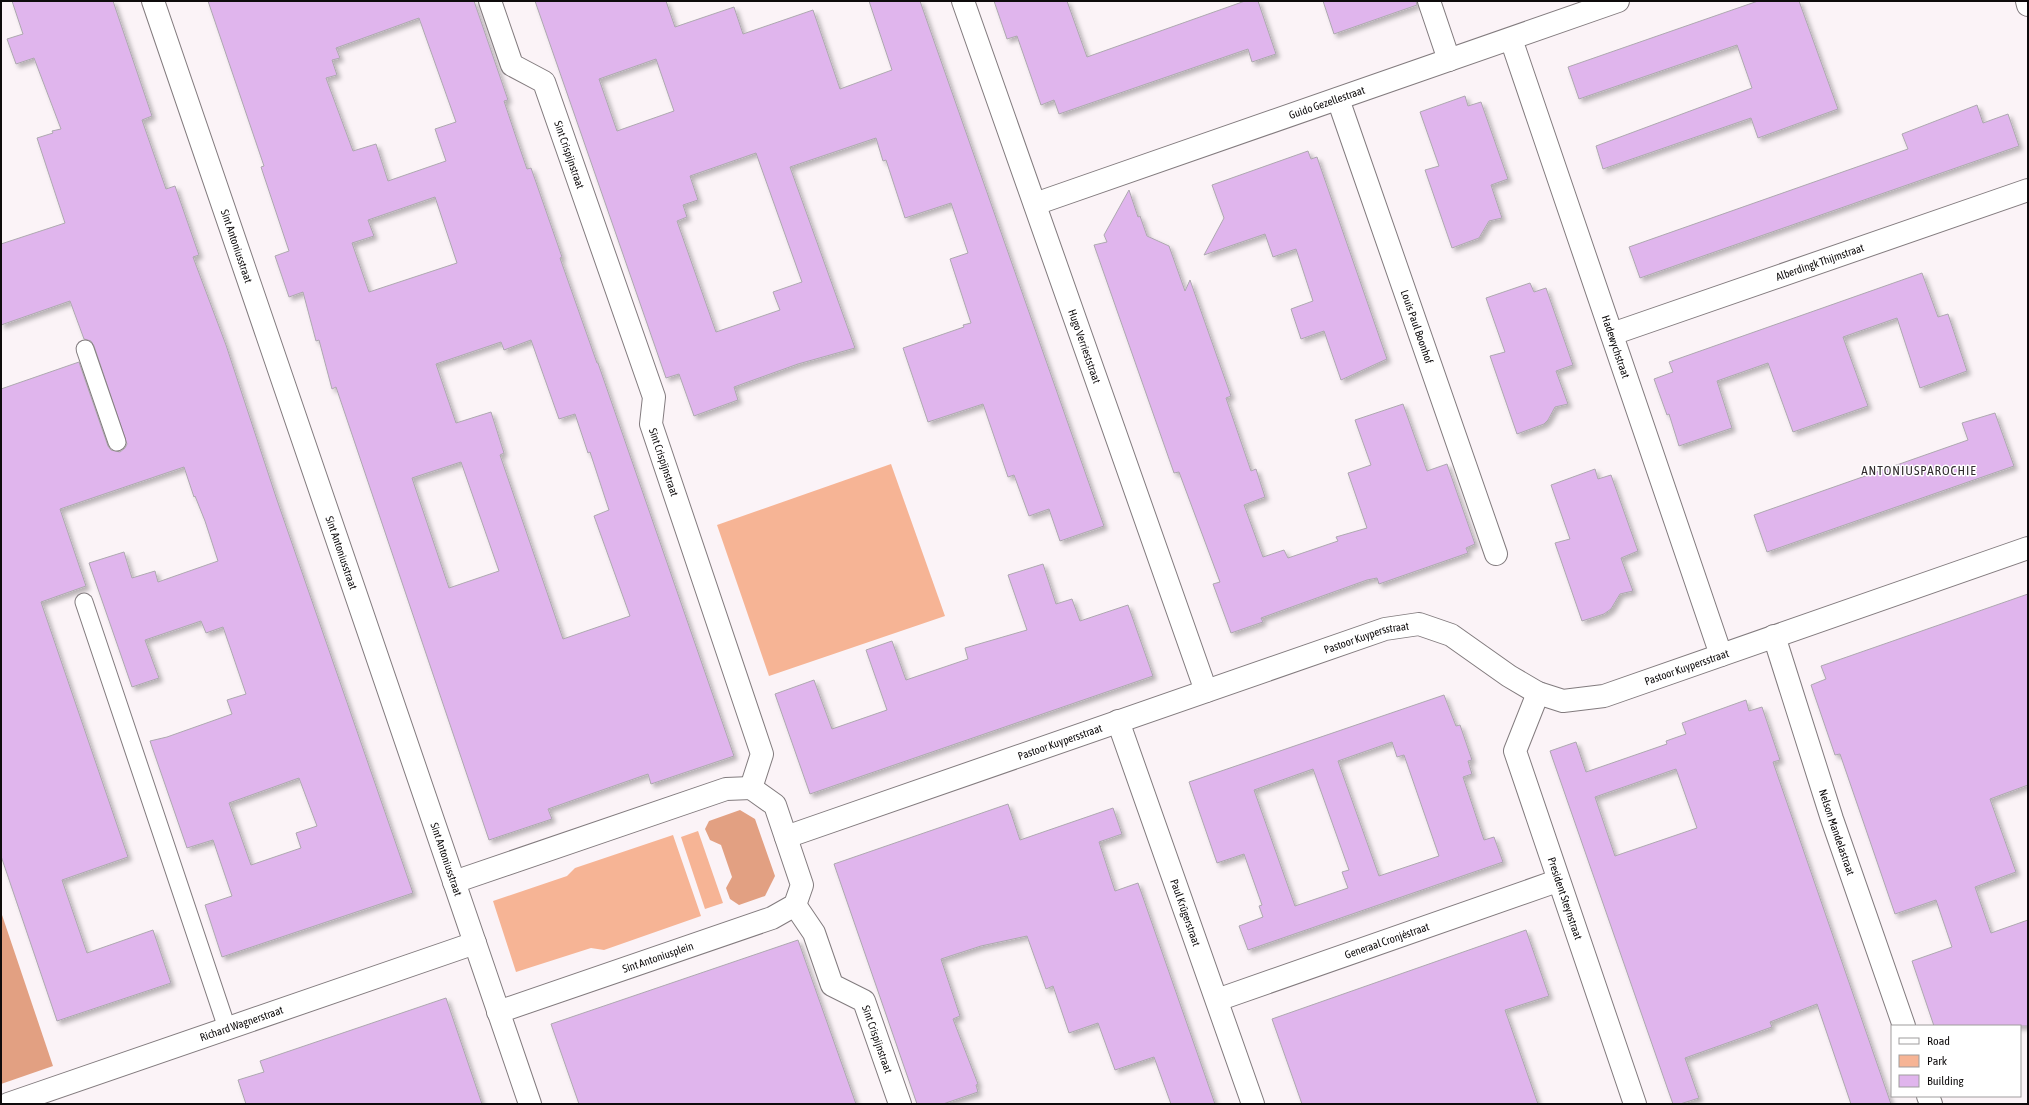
<svg xmlns="http://www.w3.org/2000/svg" width="2029" height="1105" font-family="'Asap Condensed',sans-serif">
	<defs>
		<filter id="shadow"><feDropShadow dx="3.5" dy="3.5" stdDeviation="2" flood-color="#0004"/></filter>
	</defs>
	<rect width="100%" height="100%" fill="#fbf3f7"/>
	<g fill="#f6b495">
		<path d="M891,464L945,616L769,676L717,525Z"/>
		<path d="M698,831L723,903L705,909L681,837Z"/>
		<path d="M673,835L701,916L604,950L591,948L516,972L493,901L567,876L575,868Z"/>
	</g>
	<g fill="#e2a082">
		<path d="M740,810L755,819L775,876L765,896L739,905L730,899L726,888L732,877L721,845L710,840L705,829L709,821Z"/>
		<path d="M1,912L53,1066L1,1084Z"/>
	</g>
	<g fill="#e0b5ed" stroke="#ada8af" fill-rule="evenodd" filter="url(#shadow)">
		<path d="M12,1H113L152,116L142,120L166,189L175,186L199,255L193,257L226,345L276,497L413,893L222,957L205,905L232,896L213,840L187,848L150,741L167,737L232,714L227,700L246,694L232,653L223,627L206,633L201,621L145,640L159,678L132,687L89,563L124,552L132,578L155,571L158,582L218,561L205,521L195,496L194,497L184,467L60,509L86,586L41,602L128,857L62,880L87,953L153,930L171,983L57,1021L1,856V389L79,362L108,446L111,450L120,452L125,448L127,444L94,346L91,341L84,339L70,301L1,325V244L65,223L37,138L53,133L52,131L61,129L34,58L16,64L7,39L23,34ZM299,778L317,826L296,833L301,848L251,865L229,803Z"/>
		<path d="M208,1H474L508,100L504,101L515,134L527,169L531,168L537,185L562,257L560,258L597,363H598L734,756L651,784L648,774L548,809L552,819L489,840L336,387L332,389L319,340L316,341L303,292L289,297L275,256L289,251L261,167L264,166ZM419,18L456,122L435,129L446,161L388,181L376,144L353,151L326,78L337,75L332,60L340,58L336,48ZM435,197L457,263L369,292L352,243L374,236L368,220ZM531,340L559,419L575,414L588,453L590,452L609,510L594,516L630,616L563,639L500,455L504,453L491,412L456,423L436,364L501,342L504,350ZM461,462L499,571L449,588L412,478Z"/>
		<path d="M535,1H666L675,27L734,7L743,34L813,10L840,89L892,70L869,1H920L1104,526L1060,541L1049,509L1029,516L1014,475L1008,477L983,404L928,422L903,348L964,327L963,325L971,323L950,259L968,253L951,203L905,218L886,160L883,161L876,138L790,167L855,348L798,364L734,387L738,400L694,416L679,374L666,378ZM656,59L674,111L617,131L599,79ZM756,153L802,282L773,292L780,310L716,332L677,221L687,217L683,205L698,200L690,176Z"/>
		<path d="M994,1H1067L1087,57L1245,1H1258L1276,54L1252,62L1248,49L1059,114L1054,100L1041,105L1017,36L1007,39Z"/>
		<path d="M1323,1H1416L1417,5L1334,34Z"/>
		<path d="M1758,1H1799L1838,109L1758,138L1751,118L1603,169L1596,146L1752,88L1737,45L1579,99L1568,67Z"/>
		<path d="M1465,96L1468,106L1481,102L1508,179L1491,185L1502,218L1489,221L1479,238L1452,248L1425,170L1439,166L1420,112Z"/>
		<path d="M1977,105L1983,123L2008,114L2019,146L1640,278L1629,247L1908,149L1902,134Z"/>
		<path d="M1308,151L1311,159L1317,157L1387,359L1341,380L1324,331L1301,339L1291,309L1313,301L1296,249L1273,257L1265,234L1204,255L1224,218L1212,185Z"/>
		<path d="M1129,190L1138,217L1140,216L1147,236L1169,246L1185,291L1190,280L1231,396L1226,398L1251,471L1256,469L1265,497L1244,505L1263,557L1284,550L1288,558L1338,541L1336,537L1367,528L1348,473L1371,465L1355,420L1403,404L1427,471L1447,464L1475,544L1466,548L1468,553L1379,584L1377,578L1367,580L1261,618L1263,622L1231,633L1213,584L1220,582L1179,472L1174,473L1094,245L1107,242L1104,235Z"/>
		<path d="M1922,273L1938,317L1948,314L1967,371L1920,388L1897,318L1843,337L1868,406L1793,432L1768,363L1717,381L1732,428L1679,446L1669,414L1667,415L1654,379L1673,372L1669,362Z"/>
		<path d="M1530,283L1534,292L1546,288L1573,365L1556,371L1568,404L1555,407L1548,420L1544,424L1517,434L1490,356L1505,352L1486,298Z"/>
		<path d="M1995,413L2014,466L1767,552L1754,515L1968,440L1962,423Z"/>
		<path d="M1595,469L1598,479L1611,475L1638,551L1621,558L1633,591L1620,594L1611,609L1604,614L1582,621L1555,543L1570,539L1551,485Z"/>
		<path d="M1043,564L1056,604L1072,599L1080,621L1128,605L1153,676L810,794L775,694L814,680L832,729L887,710L866,650L892,641L906,680L968,659L965,648L1027,630L1008,575Z"/>
		<path d="M2028,594V785L1990,799L2016,872L1975,887L1991,933L2028,920V1026H1934L1912,961L1952,947L1936,900L1895,914L1840,754L1835,755L1811,685L1826,679L1821,666Z"/>
		<path d="M1444,695L1456,726L1460,725L1472,760L1468,761L1472,774L1463,777L1484,840L1494,837L1503,862L1248,950L1239,926L1263,917L1259,906L1262,905L1244,854L1217,863L1189,782ZM1392,742L1397,757L1404,755L1439,856L1379,876L1338,761ZM1313,769L1349,870L1342,872L1348,888L1295,906L1254,790Z"/>
		<path d="M1746,700L1749,711L1762,707L1780,760L1773,762L1891,1104H1851L1817,1004L1770,1022L1772,1027L1685,1058L1699,1098L1680,1104H1673L1668,1090L1550,751L1576,742L1586,772L1667,744L1666,741L1686,734L1682,723ZM1676,769L1697,828L1615,856L1595,797Z"/>
		<path d="M1008,804L1020,840L1113,808L1122,834L1099,842L1115,891L1138,883L1215,1104H1171L1154,1057L1115,1070L1098,1023L1069,1033L1053,986L1046,989L1027,936L981,946L941,959L960,1016L953,1019L978,1084L976,1085L978,1092L943,1104H917L834,864Z"/>
		<path d="M1526,930L1549,996L1505,1010L1538,1104H1302L1272,1019Z"/>
		<path d="M798,940L856,1104H579L551,1024Z"/>
		<path d="M446,998L482,1104H246L238,1080L264,1072L260,1061Z"/>
	</g>
	<g fill="none" stroke-linecap="round" stroke-linejoin="round">
		<g stroke="#827b7e" stroke-width="19">
			<g id="lane">
				<path d="M85,349L117,442"/>
				<path d="M84,602L227,1028"/>
			</g>
		</g>
		<g stroke="#827b7e" stroke-width="24">
			<g id="street">
				<path id="s1" d="M153,1L530,1104"/>
				<path id="s2" d="M490,1L512,65L544,82L654,397L651,424L762,754L751,788"/>
				<path id="s3" d="M963,1L1206,691"/>
				<path d="M1429,1L1449,60"/>
				<path d="M2027,1L2028,5"/>
				<path id="s4" d="M1511,39L1721,655"/>
				<path id="s5" d="M1338,99L1496,554"/>
				<path id="s6" d="M1035,204L1618,1"/>
				<path id="s7" d="M1612,334L2028,190"/>
				<path id="s8" d="M1774,636L1832,819L1904,1026"/>
				<path id="s9" d="M1538,693L1515,751L1635,1104"/>
				<path id="s10" d="M1118,721L1253,1104"/>
				<path id="s11" d="M786,837L1385,629L1419,624L1451,635L1509,676L1538,693L1563,701L1604,696L2028,548"/>
				<path d="M454,882L726,789L751,788"/>
				<path id="s12" d="M795,905L814,933L832,985L864,1001L900,1104"/>
				<path id="s13" d="M1217,1000L1557,881"/>
				<path id="s14" d="M498,1012L772,918L795,905L802,885L775,805L751,788"/>
				<path d="M1928,1096L1931,1104"/>
				<path id="s15" d="M8,1104L475,943"/>
			</g>
		</g>
		<use href="#lane" stroke="#fff" stroke-width="17"/>
		<use href="#street" stroke="#fff" stroke-width="22"/>
	</g>
	<g text-anchor="middle" stroke-width="3" stroke-linejoin="round" paint-order="stroke">
		<g font-size="11" fill="#0e0b0c" stroke="#fff">
			<text dy="4" stroke="none"><textPath href="#s6" startOffset="309">Guido Gezellestraat</textPath></text>
			<text dy="4" stroke="none"><textPath href="#s2" startOffset="181">Sint Crispijnstraat</textPath></text>
			<text dy="4" stroke="none"><textPath href="#s1" startOffset="259">Sint Antoniusstraat</textPath></text>
			<text dy="4" stroke="none"><textPath href="#s7" startOffset="220">Alberdingk Thijmstraat</textPath></text>
			<text dy="4" stroke="none"><textPath href="#s5" startOffset="241">Louis Paul Boonhof</textPath></text>
			<text dy="4" stroke="none"><textPath href="#s3" startOffset="366">Hugo Verrieststraat</textPath></text>
			<text dy="4" stroke="none"><textPath href="#s4" startOffset="325">Hadewychstraat</textPath></text>
			<text dy="4" stroke="none"><textPath href="#s2" startOffset="505">Sint Crispijnstraat</textPath></text>
			<text dy="4" stroke="none"><textPath href="#s1" startOffset="583">Sint Antoniusstraat</textPath></text>
			<text dy="4" stroke="none"><textPath href="#s11" startOffset="614">Pastoor Kuypersstraat</textPath></text>
			<text dy="4" stroke="none"><textPath href="#s11" startOffset="962">Pastoor Kuypersstraat</textPath></text>
			<text dy="4" stroke="none"><textPath href="#s11" startOffset="290">Pastoor Kuypersstraat</textPath></text>
			<text dy="4" stroke="none"><textPath href="#s8" startOffset="206">Nelson Mandelastraat</textPath></text>
			<text dy="4" stroke="none"><textPath href="#s1" startOffset="907">Sint Antoniusstraat</textPath></text>
			<text dy="4" stroke="none"><textPath href="#s9" startOffset="218">President Steynstraat</textPath></text>
			<text dy="4" stroke="none"><textPath href="#s10" startOffset="203">Paul Krügerstraat</textPath></text>
			<text dy="4" stroke="none"><textPath href="#s13" startOffset="180">Generaal Cronjéstraat</textPath></text>
			<text dy="4" stroke="none"><textPath href="#s14" startOffset="169">Sint Antoniusplein</textPath></text>
			<text dy="4" stroke="none"><textPath href="#s15" startOffset="247">Richard Wagnerstraat</textPath></text>
			<text dy="4" stroke="none"><textPath href="#s12" startOffset="165">Sint Crispijnstraat</textPath></text>
		</g>
		<g font-size="13" letter-spacing="1" fill="#302a2d" stroke="#fff">
			<text x="1919" y="475">ANTONIUSPAROCHIE</text>
		</g>
	</g>
	<rect width="2029" height="1105" fill="none" stroke="#0e0b0c" stroke-width="4"/>
	<rect x="1891" y="1025" width="130" height="72" fill="#ffffff" stroke="#9f9d9e"/>
	<rect x="1899" y="1038" width="20" height="6" fill="#ffffff" stroke="#9f9d9e"/>
	<text x="1927" y="1045" font-size="12" fill="#0e0b0c">Road</text>
	<rect x="1899" y="1055" width="20" height="12" fill="#f6b495" stroke="#9f9d9e"/>
	<text x="1927" y="1065" font-size="12" fill="#0e0b0c">Park</text>
	<rect x="1899" y="1075" width="20" height="12" fill="#e0b5ed" stroke="#9f9d9e"/>
	<text x="1927" y="1085" font-size="12" fill="#0e0b0c">Building</text>
</svg>
